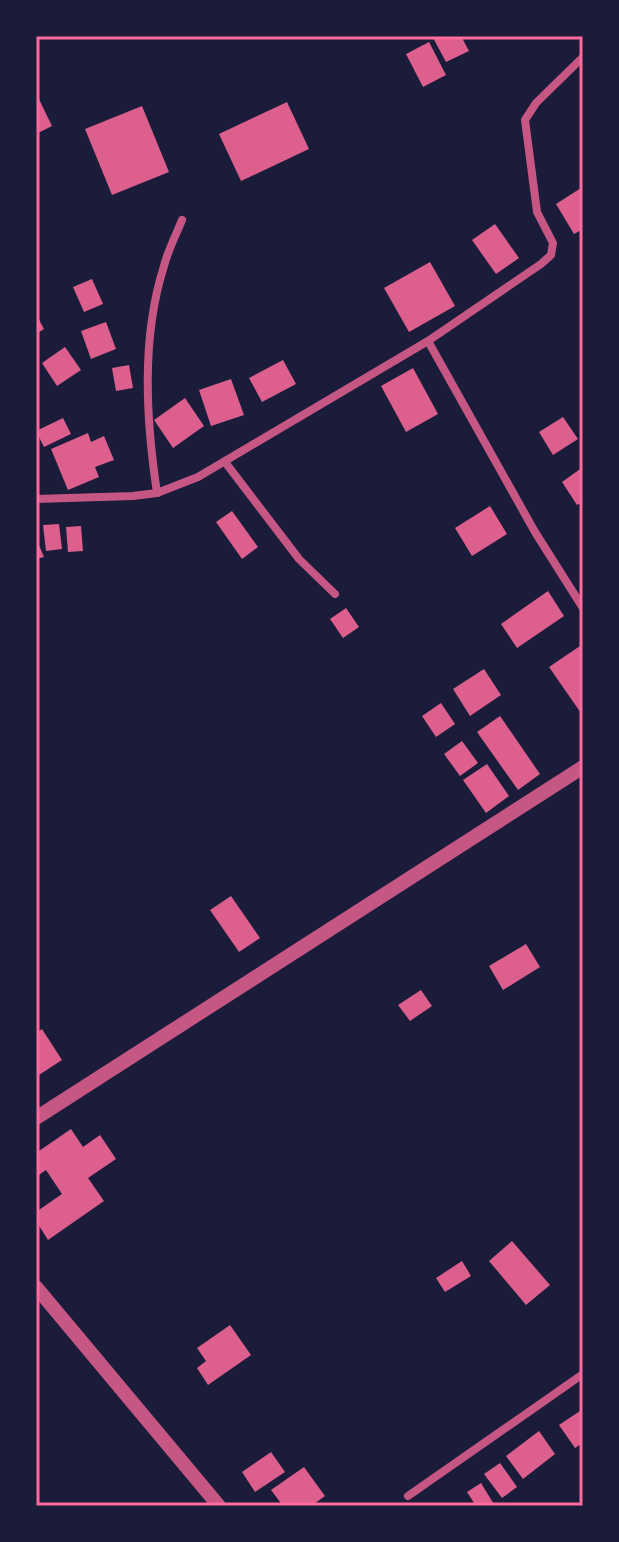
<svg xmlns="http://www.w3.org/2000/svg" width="619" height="1542" font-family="'Sofia Sans Condensed',sans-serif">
	<rect width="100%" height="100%" fill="#1b1b3a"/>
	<g fill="#dd5f8e">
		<path d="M432,36H461L469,51L446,62Z"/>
		<path d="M429,42L446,75L423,87L406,54Z"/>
		<path d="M36,93L52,126L36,134Z"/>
		<path d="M287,102L309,149L241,181L219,134Z"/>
		<path d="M142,106L169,172L112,195L85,129Z"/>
		<path d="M581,188L583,229L574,234L556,204Z"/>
		<path d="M495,224L519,258L496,274L472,240Z"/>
		<path d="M430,262L455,306L409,332L384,288Z"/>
		<path d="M92,279L103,304L84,312L73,287Z"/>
		<path d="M36,314L44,329L36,334Z"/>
		<path d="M106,322L116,349L91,359L81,331Z"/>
		<path d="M65,347L81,370L57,386L42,363Z"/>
		<path d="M283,360L296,384L262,402L249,378Z"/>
		<path d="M129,365L133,388L116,391L112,368Z"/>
		<path d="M413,368L438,414L406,432L381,386Z"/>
		<path d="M231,379L244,415L211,426L199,390Z"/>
		<path d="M185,398L204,426L173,448L154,420Z"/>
		<path d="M563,417L578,439L553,455L539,432Z"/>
		<path d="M63,418L71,434L44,447L36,431Z"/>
		<path d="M88,433L91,442L104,436L114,460L95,467L99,477L68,490L51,449Z"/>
		<path d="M583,467V502L577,505L562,482Z"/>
		<path d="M490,506L507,534L472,556L455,528Z"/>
		<path d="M232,511L258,547L242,559L216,522Z"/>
		<path d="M59,524L62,549L46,551L43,525Z"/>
		<path d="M81,526L83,551L68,552L66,527Z"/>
		<path d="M36,538L44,557L36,559Z"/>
		<path d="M548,591L564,616L517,648L501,624Z"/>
		<path d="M346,608L359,627L343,638L330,619Z"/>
		<path d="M580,646L583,651V716L549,667Z"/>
		<path d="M484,669L501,695L470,716L453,689Z"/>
		<path d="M441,703L455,724L436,737L422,716Z"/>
		<path d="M500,716L540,774L518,790L477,732Z"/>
		<path d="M462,741L478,763L460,776L444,754Z"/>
		<path d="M487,764L509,796L486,813L463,780Z"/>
		<path d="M231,896L260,938L239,952L210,910Z"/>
		<path d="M526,944L540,967L503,990L489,966Z"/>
		<path d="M421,990L432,1006L410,1021L398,1005Z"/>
		<path d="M42,1029L62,1060L36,1077V1033Z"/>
		<path d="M71,1129L83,1147L100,1135L116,1159L88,1178L104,1201L48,1240L36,1221V1212L62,1194L46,1170L36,1177V1153Z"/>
		<path d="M512,1241L550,1285L526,1305L489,1261Z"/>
		<path d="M462,1261L471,1276L445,1292L436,1278Z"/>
		<path d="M230,1325L251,1355L208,1385L197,1368L206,1361L197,1348Z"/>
		<path d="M583,1409V1443L575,1448L559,1425Z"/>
		<path d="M539,1431L555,1454L523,1479L506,1456Z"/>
		<path d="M271,1452L285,1472L255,1492L242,1472Z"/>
		<path d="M500,1463L517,1487L502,1498L484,1474Z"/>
		<path d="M304,1467L325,1496L311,1506H283L271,1490Z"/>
		<path d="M481,1483L495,1506H476L467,1492Z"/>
	</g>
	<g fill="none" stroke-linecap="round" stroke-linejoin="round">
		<g stroke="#c65784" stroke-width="8">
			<path d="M428,341L535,532L583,608"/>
			<path d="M225,462L299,559L335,594"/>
			<path d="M157,493C146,419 141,338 164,266C168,250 176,235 182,220"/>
			<path d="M36,499L133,496L157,493L198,477L428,341L541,264L551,255L553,243L537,212L525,120L536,103L583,57"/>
			<path d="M408,1496L583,1374"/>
		</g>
		<g stroke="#c65784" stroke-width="14">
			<path d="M36,1118L583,767"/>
			<path d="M36,1287L219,1506"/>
		</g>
	</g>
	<rect width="619" height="1542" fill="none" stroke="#1b1b3a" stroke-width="76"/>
	<rect x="38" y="38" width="543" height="1466" fill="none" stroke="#ff6b9d" stroke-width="3"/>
</svg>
